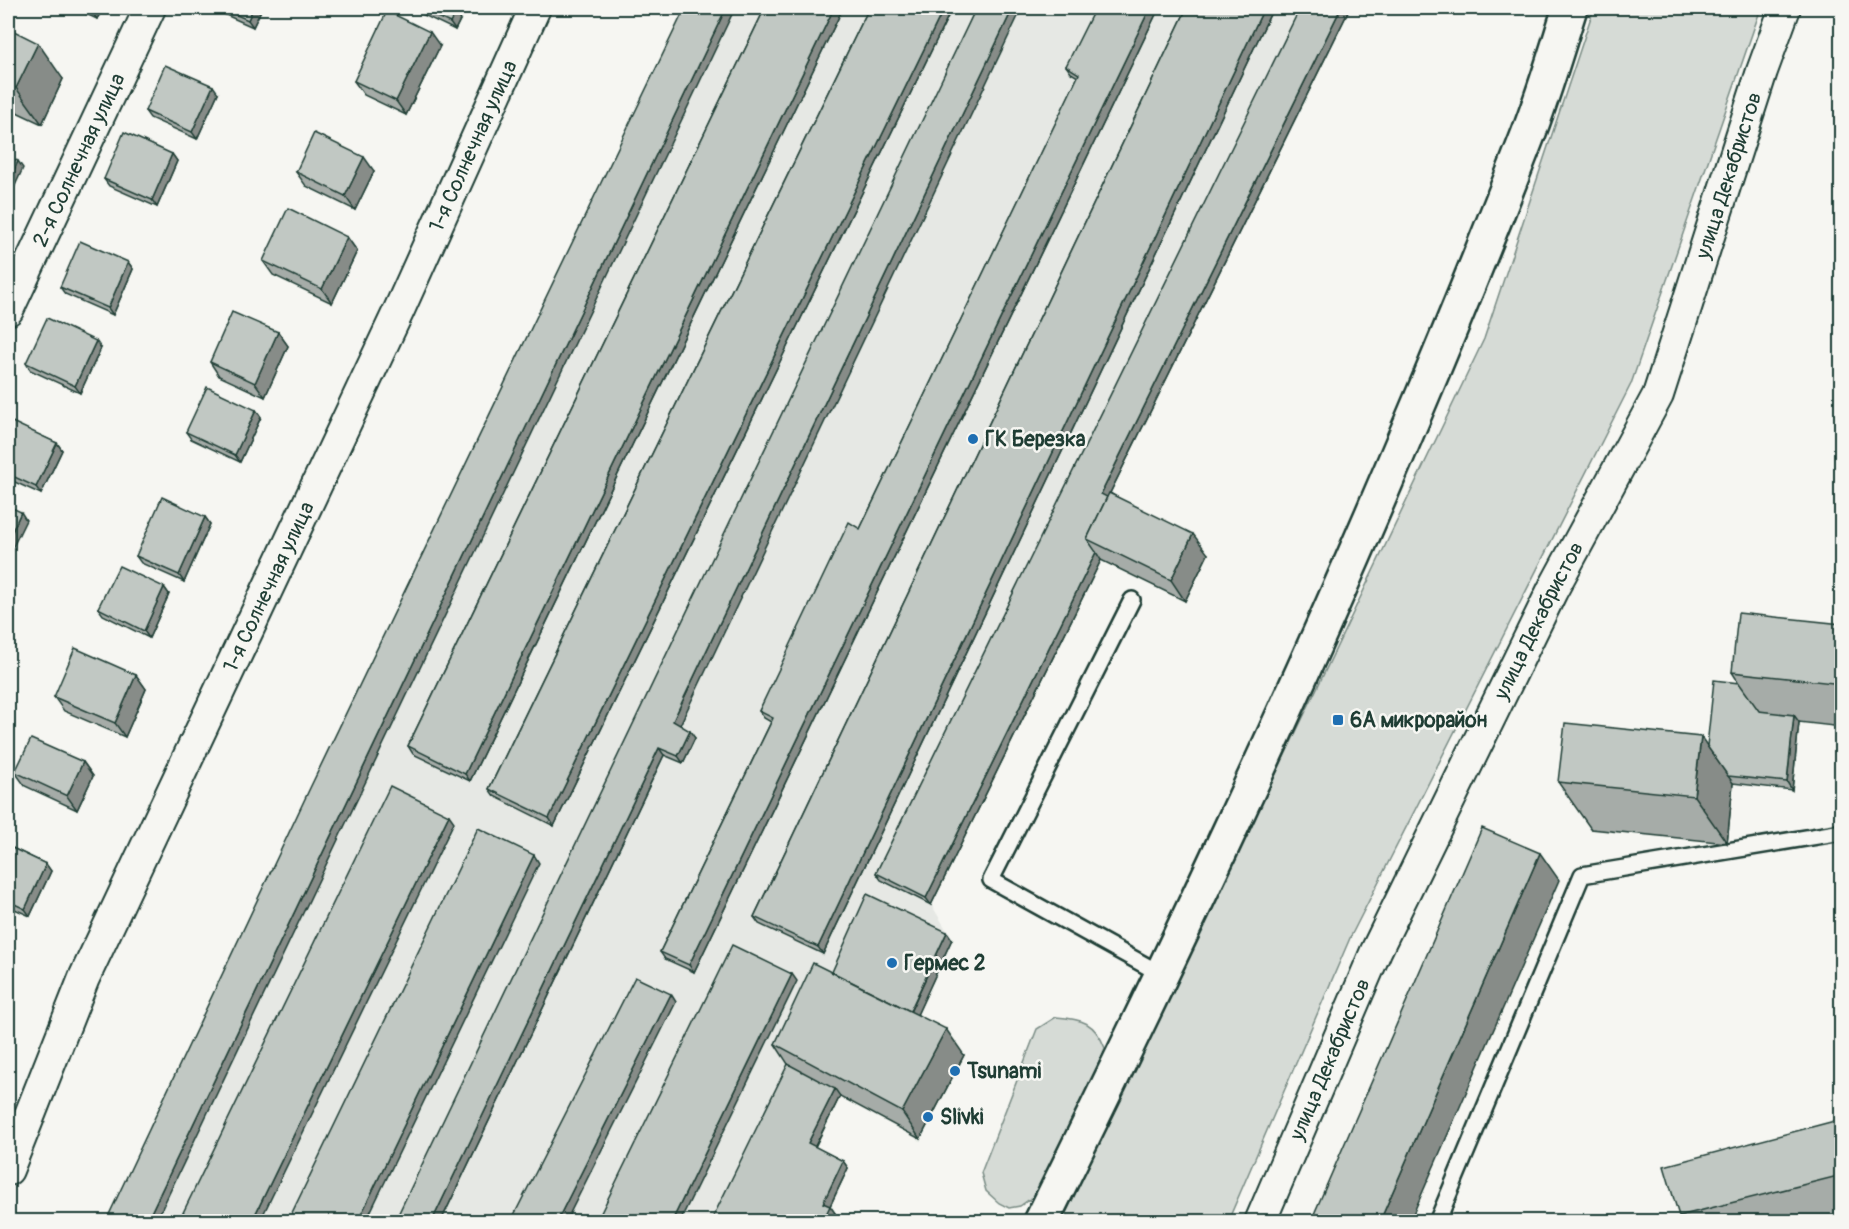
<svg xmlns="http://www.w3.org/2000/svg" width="1849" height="1229" font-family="Pangolin,sans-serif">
	<rect width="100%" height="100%" fill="#f6f6f2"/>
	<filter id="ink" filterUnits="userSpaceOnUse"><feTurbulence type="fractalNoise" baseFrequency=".0167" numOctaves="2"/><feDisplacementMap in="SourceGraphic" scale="12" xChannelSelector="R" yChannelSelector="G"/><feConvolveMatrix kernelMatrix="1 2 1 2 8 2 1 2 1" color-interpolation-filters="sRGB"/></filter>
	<g filter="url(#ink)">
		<path fill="#e6e8e4" d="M694,8H1350L1107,501L931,904L952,939L911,1028L964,1055L920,1139L840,1096L778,1221L114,1222Z"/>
		<g fill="#d6dbd6" stroke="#7a8c85" stroke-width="1.5">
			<path d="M1594,8H1761L1631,384L1350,938L1228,1221H1062L1484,339Z"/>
			<path d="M1056,1017C1082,1019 1095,1022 1105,1048L1089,1086L1034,1196L1020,1206L1009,1208L999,1203L986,1191L981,1173L1037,1029Z"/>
		</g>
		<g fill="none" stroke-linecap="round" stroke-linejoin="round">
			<g stroke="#1f3d34" stroke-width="20">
				<g id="service">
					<path d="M1132,600L991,880L1161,974"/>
					<path d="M1437,1222L1582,875L1842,832"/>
				</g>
			</g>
			<g stroke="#1f3d34" stroke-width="34">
				<g id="minor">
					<path id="s1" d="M8,310L150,8"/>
					<path id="s2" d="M8,1170L84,978L399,310L535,8"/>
					<path id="s3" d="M1260,1222L1376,951L1552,591L1658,395L1762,71L1785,8"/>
				</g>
			</g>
			<g stroke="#1f3d34" stroke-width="38">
				<path id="tertiary" d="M1041,1222C1172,957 1299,690 1413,418C1452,326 1490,233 1526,140C1543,97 1556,52 1570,8"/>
			</g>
			<use href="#service" stroke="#f6f6f2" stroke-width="15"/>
			<use href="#minor" stroke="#f6f6f2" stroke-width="30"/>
			<use href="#tertiary" stroke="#f6f6f2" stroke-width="33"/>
		</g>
		<g fill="#a6aca8" stroke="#1f3d34" stroke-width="1.5">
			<path d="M73,8H103L97,19Z"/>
			<path d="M210,8H262L253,27Z"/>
			<path d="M410,8H466L455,30L411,9Z"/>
			<path d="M765,8H843L470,781L413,754L408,746Z"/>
			<path d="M869,8H952L554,826L494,796L489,789Z"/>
			<path d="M976,8L680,725L695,738L683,763L664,755L441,1221Z"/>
			<path d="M1159,8L694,972L665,959L660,952L771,722L764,718L759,711L860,529L1078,77L1071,73L1066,66Z"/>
			<path d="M1187,8H1273L823,954L759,924L754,917Z"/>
			<path d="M1350,8L1110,493L1208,554L1185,601L1101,560L931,905L881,880L876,873Z"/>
			<path d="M8,28L63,79L42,124L8,108Z"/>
			<path d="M440,46L406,115L364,95L354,81Z"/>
			<path d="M218,93L197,139L150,118L145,111Z"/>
			<path d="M172,154L177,161L157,207L109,186L104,179Z"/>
			<path d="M374,171L355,210L306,186L296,172Z"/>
			<path d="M347,237L357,251L332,303L273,275L263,261Z"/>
			<path d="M128,262L133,269L113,315L65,294L60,287Z"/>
			<path d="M278,332L288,346L265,397L219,376L210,362Z"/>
			<path d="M101,348L80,393L30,370L26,363Z"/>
			<path d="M256,410L261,417L240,462L191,439L186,432Z"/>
			<path d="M8,421L57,443L62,450L41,494L8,479Z"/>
			<path d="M205,517L210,524L184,582L141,563L136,556Z"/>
			<path d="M164,587L169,594L149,638L103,615L98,608Z"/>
			<path d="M1842,624V727L1799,722L1792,790L1733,783L1727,843L1591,829L1558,782L1707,746L1739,683L1732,672Z"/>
			<path d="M136,675L146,689L125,737L64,711L54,697Z"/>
			<path d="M83,762L93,776L77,810L25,786L15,772Z"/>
			<path d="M8,846L46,864L51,871L30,916L8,906Z"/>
			<path d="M952,939L917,1014L964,1055L920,1139L840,1096L815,1147L843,1161L848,1168L830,1206L835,1213L831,1221L788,1064L775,1044L832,972Z"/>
			<path d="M1842,1119V1218L1828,1221H1683L1679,1216Z"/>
		</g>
		<g fill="#878c88" stroke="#1f3d34" stroke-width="1.5">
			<path d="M89,8H103L97,19Z"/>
			<path d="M253,8H262L253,27L248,20Z"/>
			<path d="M458,8H466L455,30L450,23Z"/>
			<path d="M726,8H735L156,1221H147Z"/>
			<path d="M834,8H843L470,781L465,774Z"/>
			<path d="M944,8H952L554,826L549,818Z"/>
			<path d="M1013,8H1022L678,729L673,721Z"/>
			<path d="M1150,8H1159L694,972L689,965Z"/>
			<path d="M1264,8H1273L823,954L818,947Z"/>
			<path d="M1341,8H1350L1106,501L1101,494Z"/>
			<path d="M430,32L440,46L406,115L396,101Z"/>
			<path d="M38,43L63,79L42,124L16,88Z"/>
			<path d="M213,86L218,93L197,139L192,132Z"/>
			<path d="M172,154L177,161L157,207L152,200Z"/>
			<path d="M364,157L374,171L355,210L345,196Z"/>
			<path d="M18,161L23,168L8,201V183Z"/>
			<path d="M347,237L357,251L332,303L322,289Z"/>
			<path d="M128,262L133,269L113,315L108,308Z"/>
			<path d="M278,332L288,346L265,397L255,383Z"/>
			<path d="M96,341L101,348L80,393L75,386Z"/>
			<path d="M256,410L261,417L240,462L235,455Z"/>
			<path d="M57,443L62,450L41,494L36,487Z"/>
			<path d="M21,512L26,520L8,557V540Z"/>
			<path d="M205,517L210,524L184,582L179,575Z"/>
			<path d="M1193,534L1208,554L1185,601L1171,580Z"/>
			<path d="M1096,552L1101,560L931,905L926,898Z"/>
			<path d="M164,587L169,594L149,638L144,631Z"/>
			<path d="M136,675L146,689L125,737L115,723Z"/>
			<path d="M1794,715L1799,722L1792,790L1787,782Z"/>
			<path d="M690,731L695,738L683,763L678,756Z"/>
			<path d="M1701,737L1733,783L1727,843L1694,796Z"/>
			<path d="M659,748L664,755L441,1221H432Z"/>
			<path d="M83,762L93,776L77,810L67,796Z"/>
			<path d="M449,815L454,822L260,1221H252Z"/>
			<path d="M1540,853L1559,880L1410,1221H1380Z"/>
			<path d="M534,855L539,863L366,1221H358Z"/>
			<path d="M46,864L51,871L30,916L25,909Z"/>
			<path d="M947,932L952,939L911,1028L906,1021Z"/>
			<path d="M9,936L14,943L8,956V938Z"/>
			<path d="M792,974L797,981L680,1221H672Z"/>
			<path d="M671,994L676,1002L566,1221H557Z"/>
			<path d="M946,1029L964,1055L920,1139L902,1112Z"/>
			<path d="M835,1089L840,1096L813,1150L808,1143Z"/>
			<path d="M843,1161L848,1168L830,1206L835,1213L831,1221H823V1203Z"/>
		</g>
		<g fill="#c1c8c3" stroke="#1f3d34" stroke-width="1.5">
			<path d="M221,8H253L248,20Z"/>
			<path d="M418,8H458L450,23Z"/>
			<path d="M685,8H726L147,1221H106L310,788Z"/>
			<path d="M765,8H834L465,774L408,746Z"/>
			<path d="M869,8H944L549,818L489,789Z"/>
			<path d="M976,8H1013L673,721L690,731L678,756L659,748L432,1221H395Z"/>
			<path d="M1095,8H1150L689,965L660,952L773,718L759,711L849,522L860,529L1079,74L1066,66Z"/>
			<path d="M1187,8H1264L818,947L754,917Z"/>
			<path d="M1300,8H1341L1101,494L1107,497L1087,539L1096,552L926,898L876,873Z"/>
			<path d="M387,11L430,32L396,101L354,81Z"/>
			<path d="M8,28L38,43L16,88L8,84Z"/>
			<path d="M165,65L213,86L192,132L145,111Z"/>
			<path d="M124,132L172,154L152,200L104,179Z"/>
			<path d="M314,133L364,157L345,196L296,172Z"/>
			<path d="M8,156L18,161L8,183Z"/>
			<path d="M288,208L347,237L322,289L263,261Z"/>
			<path d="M80,241L128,262L108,308L60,287Z"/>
			<path d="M232,312L278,332L255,383L210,362Z"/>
			<path d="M47,318L96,341L75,386L26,363Z"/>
			<path d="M207,387L256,410L235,455L186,432Z"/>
			<path d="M8,420L57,443L36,487L8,474Z"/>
			<path d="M1109,493L1193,534L1171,580L1087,539Z"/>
			<path d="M162,497L205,517L179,575L136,556Z"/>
			<path d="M8,506L21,512L8,540Z"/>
			<path d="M119,566L164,587L144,631L98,608Z"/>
			<path d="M1738,613L1842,624V684L1732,672Z"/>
			<path d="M75,648L136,675L115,723L54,697Z"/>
			<path d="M1714,680L1739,683L1759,711L1794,715L1787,782L1728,776L1707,746Z"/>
			<path d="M1565,723L1701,737L1694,796L1558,782Z"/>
			<path d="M31,739L83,762L67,796L15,772Z"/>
			<path d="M390,786L449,815L252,1221H179Z"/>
			<path d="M478,828L534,855L358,1221H288Z"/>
			<path d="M1482,828L1540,853L1380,1221H1311Z"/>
			<path d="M8,846L46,864L25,909L8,901Z"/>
			<path d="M867,894L947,932L910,1011L832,972Z"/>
			<path d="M732,945L792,974L672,1221H597Z"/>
			<path d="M813,963L946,1029L902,1112L775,1044Z"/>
			<path d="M635,977L671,994L557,1221H511Z"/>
			<path d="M788,1064L835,1089L808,1143L843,1161L823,1203L830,1206L823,1221H711Z"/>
			<path d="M1842,1119V1175L1679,1216L1664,1166Z"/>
		</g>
	</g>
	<g fill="#1f6fb2" stroke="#f6f6f2" stroke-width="2">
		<circle cx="973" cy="439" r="6"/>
		<rect x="1332" y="714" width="12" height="12" rx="3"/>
		<circle cx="892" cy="963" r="6"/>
		<circle cx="955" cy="1071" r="6"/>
		<circle cx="928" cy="1117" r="6"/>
	</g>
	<g text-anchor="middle" stroke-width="5" stroke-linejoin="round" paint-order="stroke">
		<g font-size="21" fill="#1f3d34" stroke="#f6f6f2">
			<text dy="7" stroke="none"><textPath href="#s2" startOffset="1125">1-я Солнечная улица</textPath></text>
			<text dy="7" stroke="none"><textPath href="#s1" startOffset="166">2-я Солнечная улица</textPath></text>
			<text dy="7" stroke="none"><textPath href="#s3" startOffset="1149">улица Декабристов</textPath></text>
			<text dy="7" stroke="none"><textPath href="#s2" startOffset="639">1-я Солнечная улица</textPath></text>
			<text dy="7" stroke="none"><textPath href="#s3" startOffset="663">улица Декабристов</textPath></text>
			<text dy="7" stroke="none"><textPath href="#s3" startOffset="177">улица Декабристов</textPath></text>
		</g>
		<g font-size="21" font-weight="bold" fill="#1f3d34" stroke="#f6f6f2" text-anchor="start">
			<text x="985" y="446">ГК Березка</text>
			<text x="1350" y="727">6А микрорайон</text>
			<text x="904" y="970">Гермес 2</text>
			<text x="967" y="1078">Tsunami</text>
			<text x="940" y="1124">Slivki</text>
		</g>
	</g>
	<rect width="1849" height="1229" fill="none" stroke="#f6f6f2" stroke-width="30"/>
	<rect x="15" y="15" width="1819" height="1199" fill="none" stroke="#1f3d34" stroke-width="2" filter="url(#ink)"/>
</svg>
